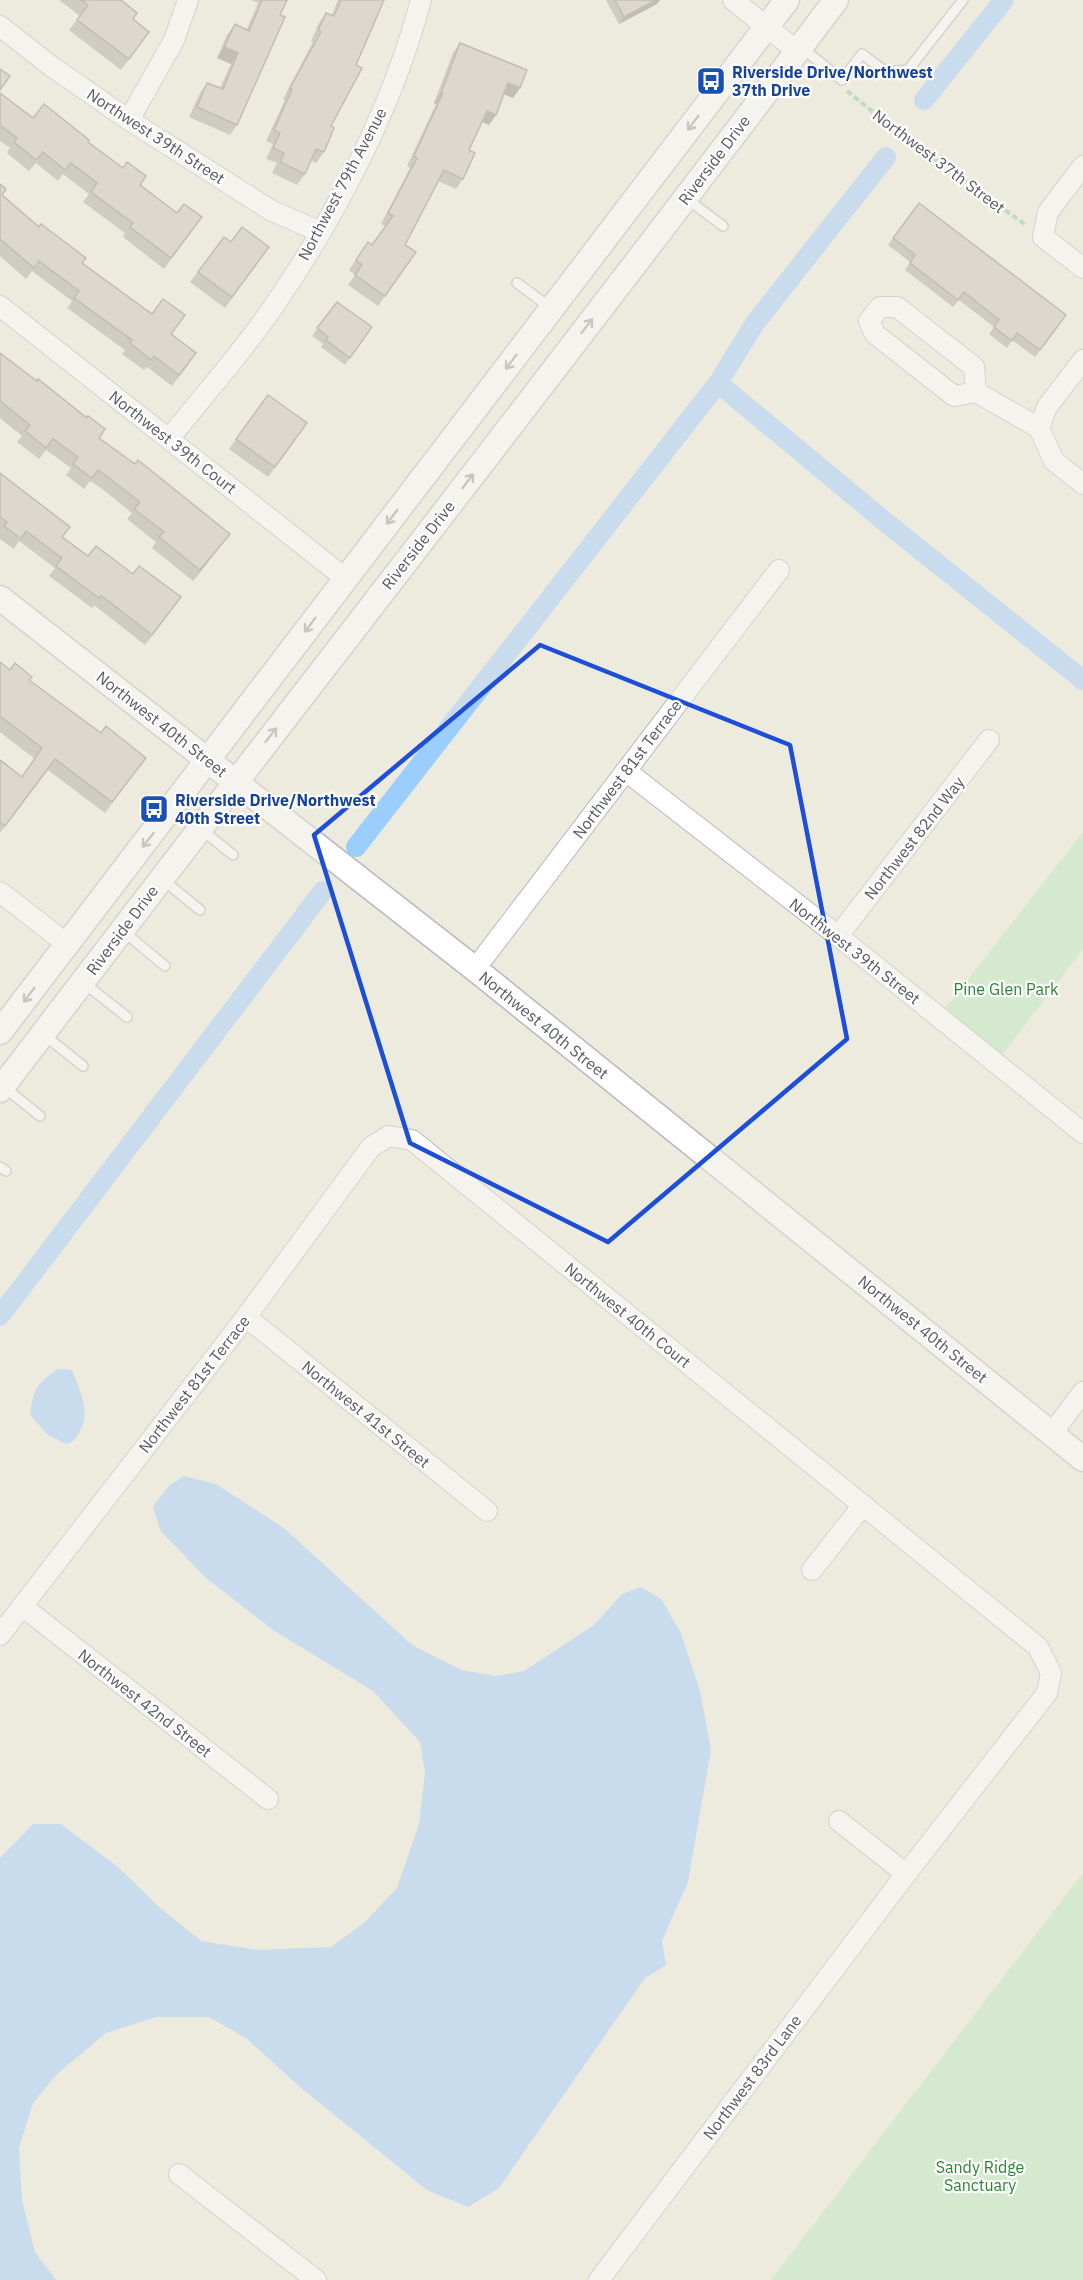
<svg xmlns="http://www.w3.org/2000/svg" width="1083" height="2280" font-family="'IBM Plex Sans',sans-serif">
	<rect width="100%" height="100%" fill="#edeade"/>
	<g fill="#b7e8ba">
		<path d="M1083,832V949L1002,1055L945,1009Z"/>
		<path d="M1083,1873V2280H771Z"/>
	</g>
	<g fill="#9ccdff">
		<path d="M58,1369L72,1370C80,1391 93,1415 77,1436C73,1441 72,1443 66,1444L48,1435L30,1415C33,1389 37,1383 58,1369Z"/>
		<path d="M184,1476L216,1484L284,1528L412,1645L461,1670L495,1676L524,1671L594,1625L622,1594L641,1587L661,1599L680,1631L700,1691L711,1750L688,1882L662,1941L666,1965L645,1978L499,2188L468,2207L427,2190L300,2087L246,2038L209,2017H156L106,2033L56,2075L33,2103L19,2148L22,2200L35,2252L56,2280H0V1858L33,1824H61L118,1867L158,1906L201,1941L257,1950L331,1947L364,1923L397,1888L419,1824L425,1773L420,1742L373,1691L273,1630L206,1578L160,1530L153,1506L170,1485Z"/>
	</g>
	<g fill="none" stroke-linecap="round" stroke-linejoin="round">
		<g stroke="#9ccdff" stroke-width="20">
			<path d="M924,100L1004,0"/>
			<path d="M718,383L889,525L1083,680"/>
			<path d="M356,847L718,383L755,323L886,157"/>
			<path d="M0,1316L323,891"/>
		</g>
		<g stroke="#b7b9bf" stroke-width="12">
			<g id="service">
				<path d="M802,48L842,80L862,54L886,72L908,70L963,0"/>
				<path d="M687,199L723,226"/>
				<path d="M517,283L551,308"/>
				<path d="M202,830L233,855"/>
				<path d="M162,879L200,910"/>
				<path d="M123,931L165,966"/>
				<path d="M84,983L127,1017"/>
				<path d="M43,1034L83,1066"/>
				<path d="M4,1087L40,1116"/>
				<path d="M0,1167L6,1171"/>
			</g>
		</g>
		<g stroke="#b7b9bf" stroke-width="22">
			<g id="minor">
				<path d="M733,0L797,51"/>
				<path d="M0,26L51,66L129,120L272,211L321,232"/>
				<path d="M129,120L174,40L188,0"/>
				<path d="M1083,166L1048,212L1043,237L1083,268"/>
				<path d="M0,306L345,578"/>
				<path d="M1083,360L1047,407L1039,428L1054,461L1083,484"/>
				<path d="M976,392L974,367L897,307H880L869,321L875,334L954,396L976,392L1039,428"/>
				<path d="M169,439C203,396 240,355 271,310C335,218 392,109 421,0"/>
				<path d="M626,771L838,936L1083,1133"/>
				<path d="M0,892L67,944"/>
				<path d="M838,936L989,740"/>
				<path d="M475,969L779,570"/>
				<path d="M246,1317L487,1511"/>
				<path d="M1052,1433L1083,1392"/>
				<path d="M812,1570L863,1505"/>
				<path d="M22,1606L268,1799"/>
				<path d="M0,1635L246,1317L371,1147L389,1136L412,1140L1038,1647L1051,1673L1047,1693L906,1874L599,2280"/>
				<path d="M839,1821L906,1874"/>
				<path d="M179,2174L316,2280"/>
			</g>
		</g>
		<g stroke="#b7b9bf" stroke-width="27">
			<g id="tertiary">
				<path d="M0,598L475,969L1083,1459"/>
				<path d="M0,1032L787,0"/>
				<path d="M0,1090C277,726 560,366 836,0"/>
			</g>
		</g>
		<path stroke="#90c9a3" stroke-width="4" stroke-dasharray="6 3" stroke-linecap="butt" d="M847,91L912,143L1026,225"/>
		<use href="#service" stroke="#fff" stroke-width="9"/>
		<use href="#minor" stroke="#fff" stroke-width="20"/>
		<use href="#tertiary" stroke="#fff" stroke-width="24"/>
	</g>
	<g fill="#aca9a1">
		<path d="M59,0H121L133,19L149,32L121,70L69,30L80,16Z"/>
		<path d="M251,0H287L280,15L237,125L230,135L189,117L200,93L207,83L220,88L231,64L217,58L227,35L235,24L247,29L258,3Z"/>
		<path d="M338,0H384L356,65L331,126L324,152L316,163L311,160L305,174L297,185L272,173L277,163L266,159L273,144L266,141L285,100L283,99L313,42L311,41L319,23L326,13L332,15Z"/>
		<path d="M606,0H660L657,4L619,24Z"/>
		<path d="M460,43L520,88L513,98L504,94L489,125L482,122L469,150L463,179L456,189L438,181L405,245L416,252L378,306L348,285L355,275L349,270L368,242L372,245L385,226L381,224L410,168L407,166L436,104L434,103L453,53Z"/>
		<path d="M0,93L33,118L88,142L194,228L164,269L123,237L125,233L83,202L89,194L63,174L58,181L36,163L29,171L7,153L10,148L0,141Z"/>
		<path d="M0,184L2,195L83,263L171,334L189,364L172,386L147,367L144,370L122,354L125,350L67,308L72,301L32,271L26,279L0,256Z"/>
		<path d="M919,203L1066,315L1035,357L1012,340L1007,348L989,334L994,327L959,300L953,307L905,270L910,262L888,245Z"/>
		<path d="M224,237L231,242L269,247L225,308L190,282Z"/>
		<path d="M337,302L372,327L345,365L321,347L323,344L312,336Z"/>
		<path d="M0,353L222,544L193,581L152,548L156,542L127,519L132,513L102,489L90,481L84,489L66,475L71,468L46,450L39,459L17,442L22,436L0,418Z"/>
		<path d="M268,395L307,423L268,477L229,449Z"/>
		<path d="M0,473L63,537L88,556L174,607L145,645L94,605L92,608L49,576L55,568L19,541L14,549L0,539Z"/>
		<path d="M0,662L10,670L29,680L138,768L105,813L48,770L0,833V760L22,777L35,759L0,732Z"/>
	</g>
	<g fill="#8c8983">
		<path d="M656,0H660L657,4L619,24L624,17Z"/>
		<path d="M224,47L238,53L231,64L217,58Z"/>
		<path d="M508,83L520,88L513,98L501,93Z"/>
		<path d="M441,93H443L436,104L434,103Z"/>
		<path d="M487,111L496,115L489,125L480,121Z"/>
		<path d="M230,534L222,544L193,581L200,570Z"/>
	</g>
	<g fill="#c8c4bb" stroke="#8c8983" stroke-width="1.5">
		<path d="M81,0H121L137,13L133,19L149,32L129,59L77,20L88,5Z"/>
		<path d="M262,0H287L280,15L285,17L237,125L197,107L207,83L223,89L238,53L224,47L235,24L249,31Z"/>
		<path d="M341,0H384L356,65L362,68L331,126L334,128L324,152L316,149L305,174L280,162L284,153L273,148L280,133L274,130L292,89L290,88L321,32L318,30L326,13L334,16Z"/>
		<path d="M615,0H656L624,17Z"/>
		<path d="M460,43L527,70L520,88L508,83L496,115L487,111L469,150L475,153L463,179L444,170L405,245L416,252L385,296L355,275L362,265L356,260L368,242L372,245L393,216L388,213L417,158L414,156L443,93H441Z"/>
		<path d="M0,69L10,76L0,90Z"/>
		<path d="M0,93L33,118L44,104L89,140L88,142L123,168L127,162L146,176L140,185L177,213L184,204L202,217L171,258L130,227L133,223L91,192L97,183L71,163L65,170L43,152L36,160L14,142L17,138L0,125Z"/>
		<path d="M0,184L6,189L2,195L39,227L41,224L86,258L82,263L152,314L163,299L185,315L171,334L196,353L179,375L154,356L151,360L130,343L132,340L74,298L79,291L39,261L34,268L0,239Z"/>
		<path d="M919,203L1066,315L1040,350L1017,333L1012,341L994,327L999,320L964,292L958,300L910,263L915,255L893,238Z"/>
		<path d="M242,227L269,247L232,297L198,272L224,237L231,242Z"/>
		<path d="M337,302L372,327L350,358L326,340L328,337L317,328Z"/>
		<path d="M0,353L37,381L38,379L87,418L88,416L105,429L99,438L135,464L138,460L230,534L200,570L159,537L164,532L134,509L140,502L109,478L98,470L92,478L73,464L78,457L53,439L46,448L25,431L30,425L0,401Z"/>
		<path d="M268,395L307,423L275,467L236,439Z"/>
		<path d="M0,473L70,527L62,537L88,556L96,546L133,574L139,566L181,597L152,635L101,595L99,598L56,566L62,558L26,531L21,539L4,526L7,522L0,517Z"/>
		<path d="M0,662L10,670L15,663L32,677L29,680L101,733L106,726L146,758L112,802L55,759L5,826L0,822V760L22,777L42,748L0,716Z"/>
	</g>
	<defs><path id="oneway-shaft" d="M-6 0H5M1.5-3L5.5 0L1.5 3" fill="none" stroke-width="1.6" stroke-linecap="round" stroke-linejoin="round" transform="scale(1.5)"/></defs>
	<g stroke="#9a9da0">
		<use href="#oneway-shaft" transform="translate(693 123) rotate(127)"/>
		<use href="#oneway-shaft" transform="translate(587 326) rotate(-52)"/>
		<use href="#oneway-shaft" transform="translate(511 362) rotate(127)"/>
		<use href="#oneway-shaft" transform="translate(468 481) rotate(-52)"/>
		<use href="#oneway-shaft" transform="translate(392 517) rotate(127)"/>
		<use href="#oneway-shaft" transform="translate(310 625) rotate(127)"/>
		<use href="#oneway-shaft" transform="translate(271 735) rotate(-52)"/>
		<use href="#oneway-shaft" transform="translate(148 840) rotate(128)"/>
		<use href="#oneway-shaft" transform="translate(29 995) rotate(127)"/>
	</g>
	<path d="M0 0H1083V2280H0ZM540,645L790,745L847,1039L608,1242L410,1143L314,835Z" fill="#edeade" fill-opacity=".55" fill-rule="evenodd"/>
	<path fill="none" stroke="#1d4ed8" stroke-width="4.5" stroke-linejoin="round" d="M540,645L790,745L847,1039L608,1242L410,1143L314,835Z"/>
	<defs>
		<g id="bus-square" transform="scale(1.5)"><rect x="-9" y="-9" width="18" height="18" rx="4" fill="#1a4fb4" stroke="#fff"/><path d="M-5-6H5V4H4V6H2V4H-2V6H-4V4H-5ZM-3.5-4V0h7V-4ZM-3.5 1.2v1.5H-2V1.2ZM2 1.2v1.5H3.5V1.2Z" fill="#fff"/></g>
	</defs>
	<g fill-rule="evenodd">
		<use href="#bus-square" x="711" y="81"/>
		<use href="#bus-square" x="154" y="809"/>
	</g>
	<g text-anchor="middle" stroke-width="4.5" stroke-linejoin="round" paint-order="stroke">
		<g font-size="16" font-weight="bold" fill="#164399" stroke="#fff" text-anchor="start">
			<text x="732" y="78">Riverside Drive/Northwest<tspan x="732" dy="18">37th Drive</tspan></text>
			<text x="175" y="806">Riverside Drive/Northwest<tspan x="175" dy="18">40th Street</tspan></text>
		</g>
		<g font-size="16" fill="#575b61" stroke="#fff">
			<text transform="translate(156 136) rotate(33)" y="6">Northwest 39th Street</text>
			<text transform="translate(714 160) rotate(-53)" y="6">Riverside Drive</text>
			<text transform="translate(939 161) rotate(37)" y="6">Northwest 37th Street</text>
			<text transform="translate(342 184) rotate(-62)" y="6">Northwest 79th Avenue</text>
			<text transform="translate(173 442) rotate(38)" y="6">Northwest 39th Court</text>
			<text transform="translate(418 545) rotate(-52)" y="6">Riverside Drive</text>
			<text transform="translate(162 724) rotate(38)" y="6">Northwest 40th Street</text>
			<text transform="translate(627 769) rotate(-53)" y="6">Northwest 81st Terrace</text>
			<text transform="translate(914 838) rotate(-52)" y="6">Northwest 82nd Way</text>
			<text transform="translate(122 930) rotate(-53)" y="6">Riverside Drive</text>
			<text transform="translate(855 951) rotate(38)" y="6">Northwest 39th Street</text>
			<text transform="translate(544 1025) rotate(39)" y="6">Northwest 40th Street</text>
			<text transform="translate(628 1315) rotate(39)" y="6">Northwest 40th Court</text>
			<text transform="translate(923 1329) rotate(39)" y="6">Northwest 40th Street</text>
			<text transform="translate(194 1384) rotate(-52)" y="6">Northwest 81st Terrace</text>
			<text transform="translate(366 1414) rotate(39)" y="6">Northwest 41st Street</text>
			<text transform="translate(145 1703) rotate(38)" y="6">Northwest 42nd Street</text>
			<text transform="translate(752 2077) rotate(-53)" y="6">Northwest 83rd Lane</text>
		</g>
		<g font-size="16" fill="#2c8535" stroke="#fff">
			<text x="1006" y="995">Pine Glen Park</text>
			<text x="980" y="2173">Sandy Ridge<tspan x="980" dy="18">Sanctuary</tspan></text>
		</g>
	</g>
</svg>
